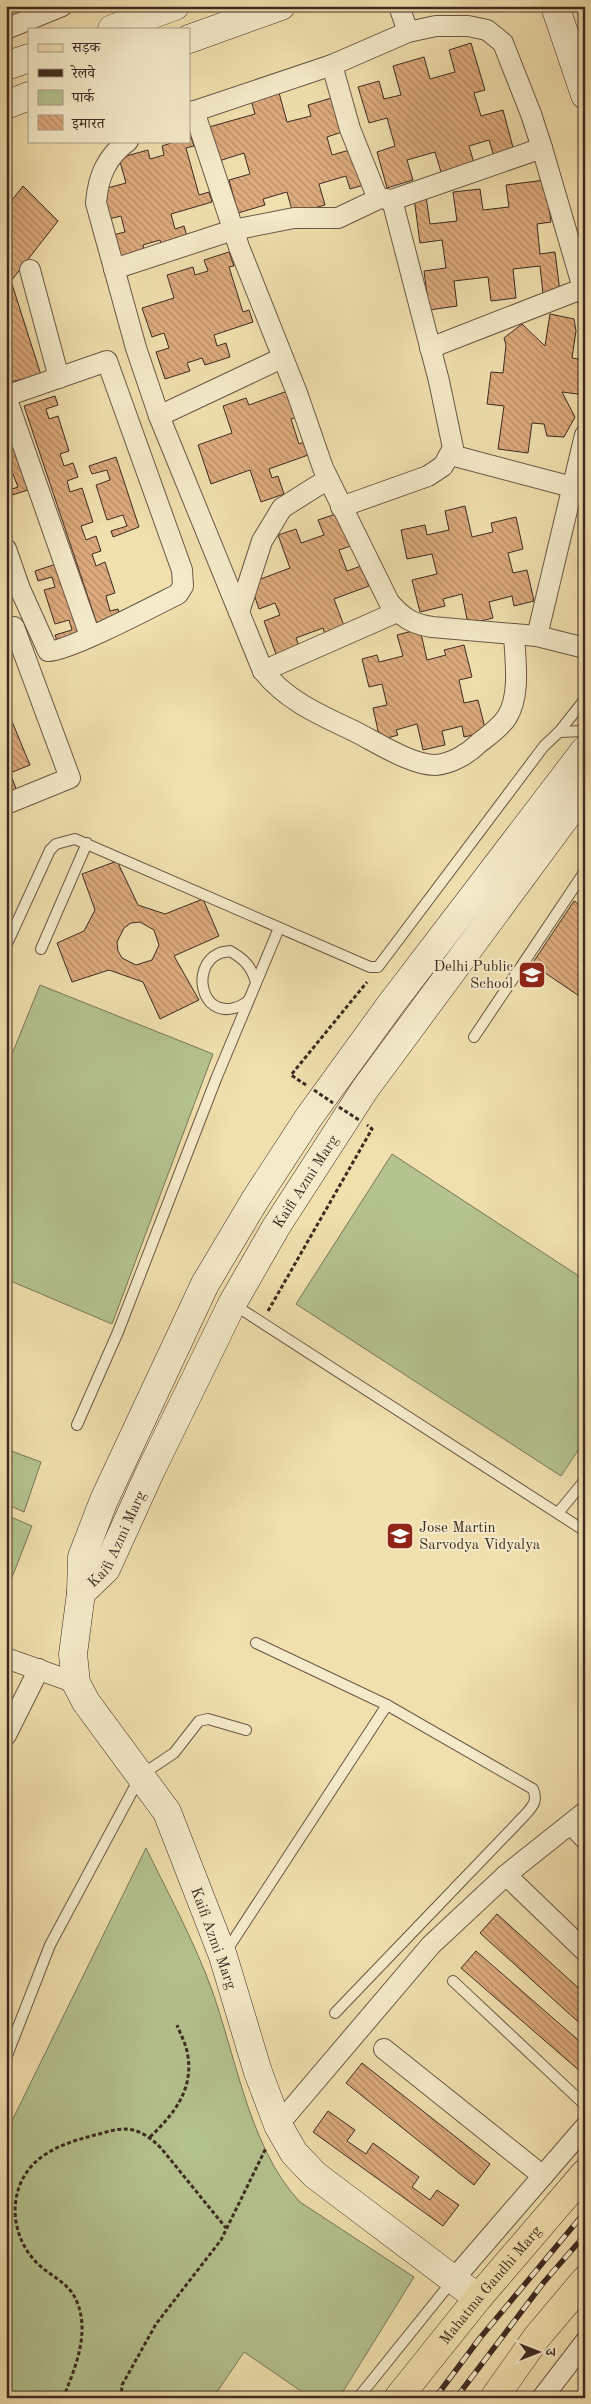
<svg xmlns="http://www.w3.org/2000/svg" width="591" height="2404" font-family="'Old Standard TT','Noto Serif Devanagari',serif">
	<defs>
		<pattern id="building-back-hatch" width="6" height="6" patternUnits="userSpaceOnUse" patternTransform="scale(1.25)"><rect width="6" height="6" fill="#ddab7d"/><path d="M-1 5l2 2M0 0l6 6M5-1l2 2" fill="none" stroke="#b58b66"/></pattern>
	</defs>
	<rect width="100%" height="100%" fill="#f0e0ae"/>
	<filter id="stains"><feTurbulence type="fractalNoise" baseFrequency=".004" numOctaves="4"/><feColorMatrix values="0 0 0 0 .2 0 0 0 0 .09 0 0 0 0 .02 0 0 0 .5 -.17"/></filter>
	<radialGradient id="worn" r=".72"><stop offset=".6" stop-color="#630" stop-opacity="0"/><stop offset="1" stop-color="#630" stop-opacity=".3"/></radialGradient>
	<g fill="#b4c38f" stroke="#797658">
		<path d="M40,985L213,1054L112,1324L6,1279V1069Z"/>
		<path d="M392,1154L585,1280V1440L561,1476L296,1304Z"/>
		<path d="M6,1449L41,1462L24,1512L6,1504Z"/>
		<path d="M6,1515L32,1526L6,1593Z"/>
		<path d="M146,1848C166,1889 188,1930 205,1972C235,2045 246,2145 300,2202L414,2277L339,2398H311L244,2352L213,2398H6V2133Z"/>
	</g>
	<g fill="url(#building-back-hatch)" stroke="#3e2a22" fill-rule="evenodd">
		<path d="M471,43L485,90L474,93L481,116L503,110L514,151L494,157L489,140L469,146L474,163L441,172L435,152L407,160L413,180L387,188L377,152L395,146L387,118L369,123L358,87L379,81L384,99L401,95L393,66L424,57L430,79L455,72L449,50Z"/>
		<path d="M278,89L287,122L311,116L308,105L335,97L345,131L327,137L332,155L353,149L364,185L350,189L346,176L319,184L325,205L293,214L287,192L263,199L265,205L238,213L229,180L250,174L244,153L219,161L209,127L255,114L250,97Z"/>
		<path d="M191,137L194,146L186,148L199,195L209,192L212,202L171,214L175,229L184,226L188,240L162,248L160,240L143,245L145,253L120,259L113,235L125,232L121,216L109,219L100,190L126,183L119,158L148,150L150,159L164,155L162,146L177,141H189V138Z"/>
		<path d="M545,180L551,222L537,224L540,254L555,252L560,292L543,294L540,266L513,269L516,298L491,301L488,277L454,281L457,306L429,310L424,271L446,268L442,240L420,243L414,198L426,196L430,224L457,221L453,192L480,189L483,210L509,207L506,185Z"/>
		<path d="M23,186L58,221L11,281L41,375L6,383V208Z"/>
		<path d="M229,252L234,266L229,267L243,312L249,310L253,322L214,335L217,346L226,343L230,357L205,365L202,358L187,363L190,371L165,379L156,352L169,348L164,333L152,337L142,308L174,298L167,275L193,267L195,275L208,271L204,260Z"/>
		<path d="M550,314L574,319L576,331L572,358L585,360V395L562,392L575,417L564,437L547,436L544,424L532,423L528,453L498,449L504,406L487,404L491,372L503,373L506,345L504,338L522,324L545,346Z"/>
		<path d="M293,389L302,415L291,419L299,444L307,441L311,454L269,469L272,478L278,476L284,494L261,502L250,470L211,484L198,445L232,433L223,406L246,398L249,405Z"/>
		<path d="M55,396L58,405L46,409L49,419L58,416L69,451L60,454L64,466L73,463L78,477L67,481L70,492L82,488L93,522L81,526L86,540L96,536L101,551L92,554L96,566L105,562L115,593L106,596L110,611L118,609L120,616L97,624L24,406Z"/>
		<path d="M6,418L31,489L6,497V491L18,487L13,474L6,477Z"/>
		<path d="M116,457L139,527L113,537L111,531L127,526L123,515L107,520L96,485L110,480L107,470L92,474L89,466Z"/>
		<path d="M465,506L472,537L493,532L491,523L516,517L523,549L508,553L513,573L527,570L534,601L514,606L512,596L489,602L493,618L468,624L462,594L443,599L445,606L420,612L412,580L437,574L432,554L407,559L401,530L425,525L427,535L449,530L445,511Z"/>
		<path d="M342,512L354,545L339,550L347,571L361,566L369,586L334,599L347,634L327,641L323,628L296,638L300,648L277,657L264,621L280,615L275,603L259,609L250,583L290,568L278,535L296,529L301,543L324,535L318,520Z"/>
		<path d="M62,562L85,634L58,643L55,635L72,630L69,620L55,624L44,590L55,587L52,577L38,581L35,571Z"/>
		<path d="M420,629L427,660L446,655L444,650L464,645L472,677L459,680L464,703L478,700L486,732L464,737L462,726L442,731L445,745L423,750L417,724L396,730L398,735L380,740L373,708L387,705L382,684L369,687L362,659L377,655L379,662L403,656L397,635Z"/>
		<path d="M6,707L30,765L10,773L6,764Z"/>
		<path d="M11,775L18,794L6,798V777Z"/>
		<path d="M117,861L138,905L165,914L203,899L219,936L174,956L199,1000L160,1019L143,982L109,970L72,982L57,943L84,931L95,910L82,874ZM140,922L154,930L159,945L152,960L136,965L122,958L118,951L117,942L124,928L131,923Z"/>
		<path d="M574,901L585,909V1000L532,964Z"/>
		<path d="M497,1914L585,1994V2028L480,1933Z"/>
		<path d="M476,1951L585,2046V2067L581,2072L461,1968Z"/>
		<path d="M362,2063L490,2164L474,2185L346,2083Z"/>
		<path d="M328,2111L355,2130L347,2141L366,2154L373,2143L419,2177L412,2187L430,2200L437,2190L459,2205L443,2226L313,2132Z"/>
	</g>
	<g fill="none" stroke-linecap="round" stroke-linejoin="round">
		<g stroke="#6a5845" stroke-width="12">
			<g id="lane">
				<path d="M559,732L585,699"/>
				<path d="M6,946L50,850L56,844L75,839L370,967H378L544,746L559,732L585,731"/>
				<path d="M41,949L87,843"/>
				<path d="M248,1001C244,1004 239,1007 234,1008C201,1017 191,967 218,954C221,952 226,952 230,951C244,959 251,966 256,982"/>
				<path d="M474,1037L585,871"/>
				<path d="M233,1304L585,1531"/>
				<path d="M77,1425L118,1332L216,1079L279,928"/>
				<path d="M558,1513L585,1480"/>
				<path d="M256,1643L387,1705L533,1789C538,1801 533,1806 525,1815L335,2013"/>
				<path d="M225,1953L387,1705"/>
				<path d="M453,1981L585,2105"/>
				<path d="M6,2058L50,1945L141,1775L174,1753L199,1721L208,1719L246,1730"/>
				<path d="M358,2398L453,2280"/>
			</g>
		</g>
		<g stroke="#6a5845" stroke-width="22">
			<g id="street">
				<path d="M399,6L408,32"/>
				<path d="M6,29L62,6"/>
				<path d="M332,65L350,129L376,194L380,198L392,200L542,148L585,295"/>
				<path d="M194,111L239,247L297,393L323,468L389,602C403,618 412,624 432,627L537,636L585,435"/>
				<path d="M189,113L332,65L408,32L436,26H468L487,30L503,43L531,114L542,148"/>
				<path d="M128,141C106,157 98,177 96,203L136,348L159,416L263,671C287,701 320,715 354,731C376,742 411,765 435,765C451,764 468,754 479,743C488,736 501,727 507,717C521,695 515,659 514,634"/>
				<path d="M114,269L233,230L294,218H338L380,198"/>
				<path d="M30,270L59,378"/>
				<path d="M430,348L584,288"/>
				<path d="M6,396L107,361L182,570L183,586L178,594C156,605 65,653 48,651L20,589L6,549"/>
				<path d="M6,397L90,636"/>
				<path d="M159,416L282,358"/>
				<path d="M451,455L572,487"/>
				<path d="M341,507L428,476L443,466L453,448L439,381L392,200"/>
				<path d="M239,612L262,541L282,508L328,479"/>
				<path d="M6,630L14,627L70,778L6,804"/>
				<path d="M537,636L585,648"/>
				<path d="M263,671L397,612"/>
				<path d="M6,1658L76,1683"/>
				<path d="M6,1735L39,1669"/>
				<path d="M571,1824L585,1839"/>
				<path d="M506,1875L585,1951"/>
				<path d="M384,2049L543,2176"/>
				<path d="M278,2125L431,1945L506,1875L585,1812"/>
				<path d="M453,2280L585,2127"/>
				<path d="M542,2398L585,2342"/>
			</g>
		</g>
		<g stroke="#3e2a22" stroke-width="29">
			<g id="secondary">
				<path d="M555,6L585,95"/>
				<path d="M112,29L175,6"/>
				<path d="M189,39L281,6"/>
				<path d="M6,66L29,58"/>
				<path d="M6,105L29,96"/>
				<path id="s1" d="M81,1593L106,1569L150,1472L232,1304L276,1227L365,1089L585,791"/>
				<path d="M478,2298L315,2175L294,2153L278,2125L258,2072L223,1956L167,1812L86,1702L76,1683L73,1654L81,1593L82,1557L104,1500L205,1284L255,1200L309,1117L391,1004L585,750"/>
			</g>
		</g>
		<g stroke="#3e2a22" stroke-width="29">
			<g id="primary">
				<path id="s2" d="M398,2398L478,2298L585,2173"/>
				<path d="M494,2398L537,2337L585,2280"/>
			</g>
		</g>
		<g stroke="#3e2a22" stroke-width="3" stroke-dasharray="4 2.5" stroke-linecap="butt">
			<path d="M306,1085L291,1075L367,982"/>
			<path d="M268,1311L372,1129L367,1125"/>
			<path d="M150,2137C175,2113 195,2088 187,2051C185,2042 180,2033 177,2025"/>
			<path d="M63,2398C75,2369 90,2333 77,2302C69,2282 51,2277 37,2263C6,2232 7,2178 46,2154C63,2143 83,2138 103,2133C128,2125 142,2129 161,2148L226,2228"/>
			<path d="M121,2398L122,2385L156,2324L221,2240L266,2148"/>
		</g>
		<use href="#lane" stroke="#f5ebca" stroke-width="10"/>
		<use href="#street" stroke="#f5ebca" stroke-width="20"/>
		<use href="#secondary" stroke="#f5ebca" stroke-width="28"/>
		<use href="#primary" stroke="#f0e0ae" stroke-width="28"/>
		<g stroke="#3e2a22" stroke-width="5.5">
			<g id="rail">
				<path d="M435,2398L480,2338L585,2212"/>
				<path d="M456,2398L544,2282L585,2235"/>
			</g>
		</g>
		<use href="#rail" stroke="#f5ebca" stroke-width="4" stroke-dasharray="11" stroke-linecap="butt"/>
		<g stroke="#3e2a22" stroke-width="3" stroke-dasharray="4 2.5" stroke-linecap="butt">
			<path d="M314,1090L333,1103"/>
			<path d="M339,1107L359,1120"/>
		</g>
	</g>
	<defs>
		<g id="school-square" transform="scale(1.4375)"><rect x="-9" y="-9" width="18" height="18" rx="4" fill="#8f2418" stroke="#f5ebca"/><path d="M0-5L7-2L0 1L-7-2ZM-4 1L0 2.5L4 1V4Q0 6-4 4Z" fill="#fff"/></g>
	</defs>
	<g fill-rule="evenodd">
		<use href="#school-square" x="532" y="975"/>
		<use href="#school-square" x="400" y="1536"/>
	</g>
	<g text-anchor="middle" stroke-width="4" stroke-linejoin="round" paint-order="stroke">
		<g font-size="15" fill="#3e2a22" stroke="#f5ebca" text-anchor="end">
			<text x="513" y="971">Delhi Public<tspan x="513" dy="17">School</tspan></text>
			<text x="419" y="1532" text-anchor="start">Jose Martin<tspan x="419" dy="17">Sarvodya Vidyalya</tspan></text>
		</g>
		<g font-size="15" fill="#3e2a22" stroke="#f5ebca">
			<text dy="5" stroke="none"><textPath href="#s1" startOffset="471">Kaifi Azmi Marg</textPath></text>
			<text dy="5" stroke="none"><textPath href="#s1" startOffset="66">Kaifi Azmi Marg</textPath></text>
			<text transform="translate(214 1938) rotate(70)" y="5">Kaifi Azmi Marg</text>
			<text dy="5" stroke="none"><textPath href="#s2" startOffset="146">Mahatma Gandhi Marg</textPath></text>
		</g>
	</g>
	<rect width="591" height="2404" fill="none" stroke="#f0e0ae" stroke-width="25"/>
	<rect x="8" y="8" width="576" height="2389" fill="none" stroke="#3e2a22" stroke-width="2.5"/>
	<rect x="12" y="12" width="566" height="2379" fill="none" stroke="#3e2a22"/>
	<rect x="28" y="28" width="162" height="115" fill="#f5ebca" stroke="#ac9e87"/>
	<rect x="38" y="44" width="25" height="8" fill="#f0e0ae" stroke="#ac9e87"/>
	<text x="72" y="52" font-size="15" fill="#3e2a22">सड़क</text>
	<rect x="38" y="69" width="25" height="8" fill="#3e2a22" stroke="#ac9e87"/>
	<text x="72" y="78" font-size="15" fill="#3e2a22">रेलवे</text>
	<rect x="38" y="90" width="25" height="15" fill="#b4c38f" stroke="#ac9e87"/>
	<text x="72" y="102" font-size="15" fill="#3e2a22">पार्क</text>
	<rect x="38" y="115" width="25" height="15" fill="url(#building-back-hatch)" stroke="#ac9e87"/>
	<text x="72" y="128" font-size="15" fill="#3e2a22">इमारत</text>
	<g transform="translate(538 2352) rotate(90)" stroke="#f5ebca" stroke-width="4" paint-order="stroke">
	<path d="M0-4L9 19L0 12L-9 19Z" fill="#3e2a22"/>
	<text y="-8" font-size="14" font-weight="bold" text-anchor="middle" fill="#3e2a22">उ</text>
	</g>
	<rect width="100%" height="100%" filter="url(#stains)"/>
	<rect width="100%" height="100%" fill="url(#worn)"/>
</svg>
